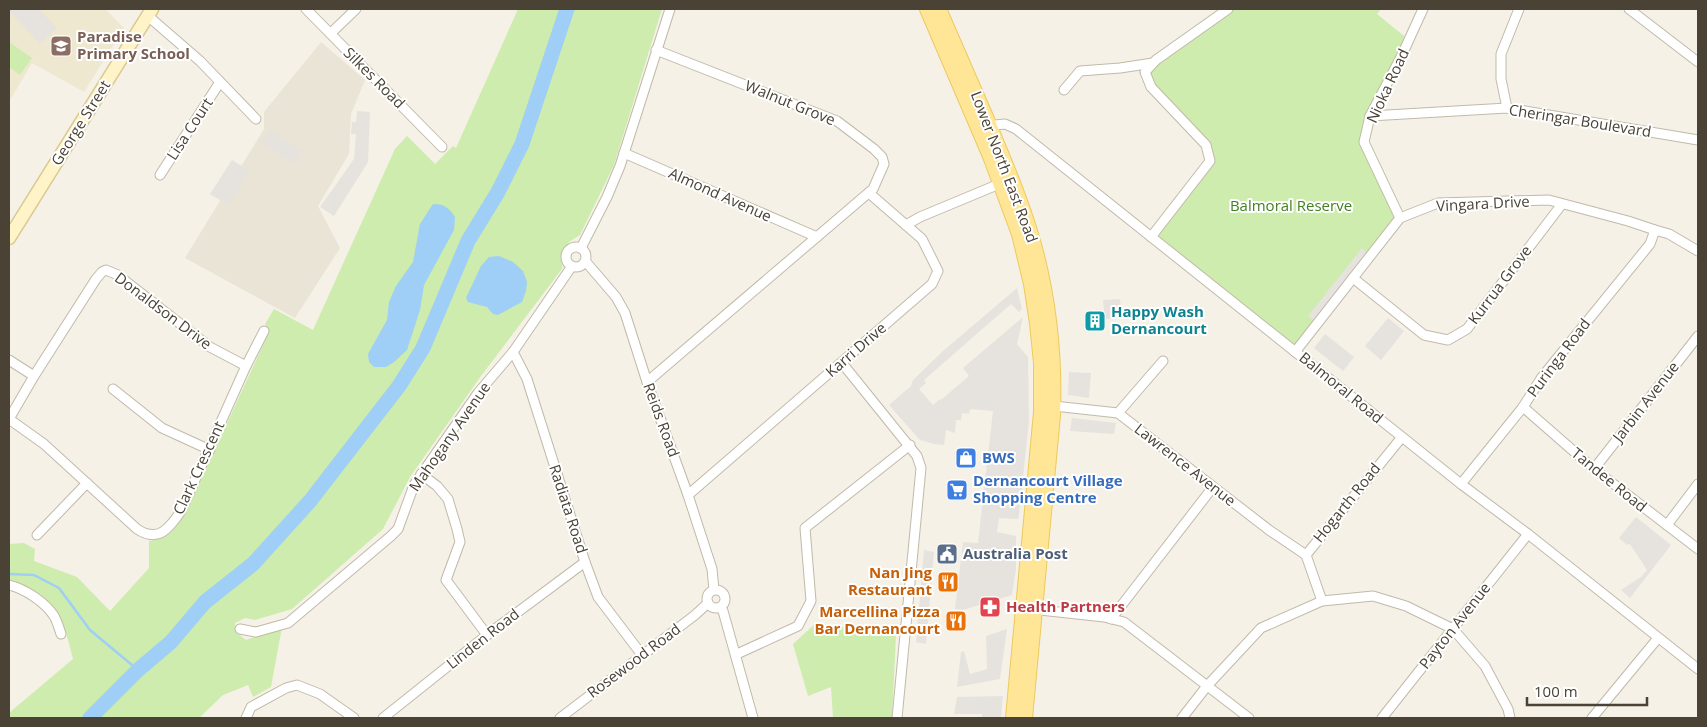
<svg xmlns="http://www.w3.org/2000/svg" width="1707" height="727" font-family="'Open Sans',sans-serif">
	<rect width="100%" height="100%" fill="#f5f1e7"/>
	<path fill="#e9e4d5" d="M321,42L365,80L351,114L349,154L318,206L340,248L295,318L185,258L264,129V112Z"/>
	<path fill="#efe8d0" d="M9,9H105L124,28L84,92L32,63L9,102Z"/>
	<g fill="#cdecad">
		<path d="M518,9H662L614,165L580,235L569,242L562,251L563,259L562,269L481,376L410,477L383,529L292,609L255,620L245,618L235,623L236,632L246,640L282,627L271,687L253,697L248,685L223,695L199,718H9V713L73,659C65,626 59,603 27,587C21,584 15,581 9,580V544L24,543L35,549L34,561L77,577L110,611L149,568V541C172,537 175,529 187,510L269,332L265,324L274,309L313,330L395,149L407,136L435,164L453,146L456,148Z"/>
		<path d="M1228,9H1381L1377,14L1409,40L1371,116L1364,142L1400,218L1295,352L1151,237L1210,161L1206,145L1151,87L1145,72Z"/>
		<path d="M9,42L32,58L20,75L9,67Z"/>
		<path d="M816,623L896,635L892,718H833L831,687L808,696L793,644Z"/>
	</g>
	<g fill="#e6e3df">
		<path d="M9,9H39L57,28L40,44L9,11Z"/>
		<path d="M357,111L370,112L368,162L334,216L320,207L354,159L356,134H351L352,122H356Z"/>
		<path d="M270,130L302,151L294,164L261,143Z"/>
		<path d="M232,160L250,171L228,205L210,194Z"/>
		<path d="M1362,248L1369,254L1315,322L1308,316Z"/>
		<path d="M1017,288L1022,309L1019,312L1011,304L924,380L926,383L919,389L933,405L940,399L941,400L969,376L963,368L1023,317L1017,344L1028,357L1029,421L1019,515L1018,519L999,518L997,532L1016,536V569L1012,595L963,610L955,609L963,542L978,543L993,411L970,409L969,414L962,413L961,420H956L955,433L946,430L944,445L934,444L920,440L889,405L911,386L913,380L943,351Z"/>
		<path d="M1120,299L1122,318L1105,319L1103,300Z"/>
		<path d="M1388,318L1404,331L1381,360L1365,346Z"/>
		<path d="M1325,334L1354,357L1343,371L1314,348Z"/>
		<path d="M1069,372L1091,373L1089,398L1068,395Z"/>
		<path d="M1072,418L1116,423L1114,434L1070,431Z"/>
		<path d="M1636,517L1671,545L1630,598L1621,590L1641,577L1647,570L1630,544L1627,545L1619,538Z"/>
		<path d="M924,550L934,552L926,644L916,642Z"/>
		<path d="M1007,629L1000,679L957,687L961,652L964,651L970,674L987,669L986,636Z"/>
		<path d="M1003,696L1001,718H982V714H954L957,697Z"/>
	</g>
	<g fill="#9fcef6">
		<path d="M433,204C445,204 449,208 455,217L454,230L424,285L420,310L407,350L394,362L386,367H374L369,362L368,354L387,320L389,302L396,286L413,262L420,224Z"/>
		<path d="M499,256L513,262L523,271L527,282L526,291L522,302L498,315L493,314L487,307L468,302L466,298L481,266L489,257Z"/>
	</g>
	<g fill="none" stroke-linecap="round" stroke-linejoin="round">
		<path stroke="#9fcef6" stroke-width="2.5" d="M9,574L34,575L59,588L90,630L138,670"/>
		<path stroke="#9fcef6" stroke-width="15" d="M90,718L138,670L171,642L205,602L253,564L310,501L399,386L423,348L468,241L498,192L522,144L567,9"/>
		<g stroke="#c1baa9" stroke-width="11">
			<g id="street">
				<path d="M306,9L442,147"/>
				<path d="M1629,9L1698,62"/>
				<path d="M148,16L200,61L256,119"/>
				<path d="M331,33L356,9"/>
				<path d="M1064,90L1080,71L1120,68L1153,63"/>
				<path d="M1507,108L1501,79V54L1519,9"/>
				<path d="M1370,116L1507,108L1698,140"/>
				<path d="M985,126L1005,124L1016,129L1461,484L1528,534L1698,669"/>
				<path d="M624,153L817,237"/>
				<path d="M160,175L220,82"/>
				<path d="M1400,218L1364,142L1370,116L1402,55L1423,9"/>
				<path d="M906,225L920,217L1004,182"/>
				<path d="M1151,237L1210,161L1206,145L1151,87L1145,72L1156,60L1228,9"/>
				<circle cx="576" cy="257" r="10"/>
				<path d="M581,248L607,197L620,166L670,9"/>
				<path d="M586,262L616,297L625,313L647,382L688,495L712,569L714,590"/>
				<path d="M1353,278L1424,335L1448,340L1467,329L1562,204"/>
				<path d="M513,352L527,379L585,562L598,597L642,655"/>
				<path d="M1295,352L1400,218L1438,203L1549,200L1628,221L1655,230L1669,234L1698,251"/>
				<path d="M9,360L34,376"/>
				<path d="M842,363L917,456L921,468L897,718"/>
				<path d="M647,382L873,189L884,164L882,157L874,149L837,121L656,50"/>
				<path d="M113,389L162,428L210,450"/>
				<path d="M1054,406L1118,413L1269,530L1306,555"/>
				<path d="M1523,407L1594,469L1698,549"/>
				<path d="M1118,413L1163,361"/>
				<path d="M9,419L44,444L137,529C158,543 169,529 181,511L246,366L264,331"/>
				<path d="M9,419L34,376L96,279L102,272L106,270L118,275L128,283L210,347L246,366"/>
				<path d="M1594,469L1698,336"/>
				<path d="M421,474L437,486L448,499L457,529L460,542L446,580L487,635"/>
				<path d="M1461,484L1523,407L1542,377L1650,244L1655,230"/>
				<path d="M688,495L932,284L938,271L922,239L869,193"/>
				<path d="M1667,525L1698,484"/>
				<path d="M37,535L87,483"/>
				<path d="M9,585C25,589 45,602 54,616C57,621 59,628 61,634"/>
				<circle cx="716" cy="599" r="9"/>
				<path d="M1322,601L1306,555L1402,437"/>
				<path d="M720,607L723,611L753,718"/>
				<path d="M1031,609L1104,617L1124,622L1249,718"/>
				<path d="M1111,619L1213,487"/>
				<path d="M240,629L256,632L288,623L391,536L398,529L414,485L478,393L513,352L572,266"/>
				<path d="M737,654L798,626L799,624L811,601L805,528L910,445"/>
				<path d="M246,718L251,707L286,688L297,685L320,694L354,718"/>
				<path d="M383,718L487,635L585,562"/>
				<path d="M560,718L695,615L708,603"/>
				<path d="M1182,718L1207,686L1261,628L1322,601L1373,596L1406,606L1453,629L1485,666L1508,709L1510,718"/>
				<path d="M1382,718L1528,534"/>
				<path d="M1592,718L1658,638"/>
			</g>
		</g>
		<g stroke="#d9c993" stroke-width="15">
			<path id="secondary" d="M9,238L152,9"/>
		</g>
		<g stroke="#edc95d" stroke-width="16">
			<g id="primary">
				<path d="M927,9L990,156L1019,234L1031,284L1037,323L1041,363V412L1013,718"/>
				<path d="M939,9C955,45 970,81 986,117C1005,163 1025,208 1037,256C1050,308 1055,361 1053,415L1025,718"/>
			</g>
		</g>
		<use href="#street" stroke="#fff" stroke-width="9"/>
		<use href="#secondary" stroke="#fff4c7" stroke-width="12"/>
		<use href="#primary" stroke="#ffe696" stroke-width="14"/>
	</g>
	<defs>
		<g id="school-square" transform="scale(1.125)"><rect x="-9" y="-9" width="18" height="18" rx="4" fill="#8d6e63" stroke="#fff"/><path d="M0-5L7-2L0 1L-7-2ZM-4 1L0 2.5L4 1V4Q0 6-4 4Z" fill="#fff"/></g>
		<g id="building-square" transform="scale(1.125)"><rect x="-9" y="-9" width="18" height="18" rx="4" fill="#0f9aa8" stroke="#fff"/><path d="M-4-6H4V6H1V3H-1V6H-4ZM-2.5-4.3h1.7v1.8h-1.7ZM.8-4.3h1.7v1.8H.8ZM-2.5-1h1.7V.8h-1.7ZM.8-1h1.7V.8H.8Z" fill="#fff"/></g>
		<g id="shop-square" transform="scale(1.125)"><rect x="-9" y="-9" width="18" height="18" rx="4" fill="#3f7fe0" stroke="#fff"/><path d="M-5-2.5h2.3a2.7 3.5 0 0 1 5.4 0H5L5.5 6h-11ZM-1.5-2.5h3a1.5 2.3 0 0 0-3 0Z" fill="#fff"/></g>
		<g id="supermarket-square" transform="scale(1.125)"><rect x="-9" y="-9" width="18" height="18" rx="4" fill="#3f7fe0" stroke="#fff"/><path d="M-6-5.5h2.5l.6 2H6L4.5 2H-2.5L-4.4-4H-6ZM-1.5 3.2a1.3 1.3 0 1 0 .1 0ZM3 3.2a1.3 1.3 0 1 0 .1 0Z" fill="#fff"/></g>
		<g id="civic-square" transform="scale(1.125)"><rect x="-9" y="-9" width="18" height="18" rx="4" fill="#5c6f8a" stroke="#fff"/><path d="M-.6-6.5H3V-4.5H.6V-3L4-1V1h2V6H-6V1h2V-1L-.6-3ZM-1.2 2.5V6h2.4V2.5Z" fill="#fff"/></g>
		<g id="restaurant-square" transform="scale(1.125)"><rect x="-9" y="-9" width="18" height="18" rx="4" fill="#e8710a" stroke="#fff"/><path d="M-5-6h1v4h1v-4h1v4h1v-4h1v5L-1.5 .5V6h-2V.5L-5-1ZM5-6V6H3V1.5H1.5Q1.5-4 5-6Z" fill="#fff"/></g>
		<g id="pharmacy-square" transform="scale(1.125)"><rect x="-9" y="-9" width="18" height="18" rx="4" fill="#e0444e" stroke="#fff"/><path d="M-2-6h4v4h4v4h-4v4h-4v-4h-4v-4h4Z" fill="#fff"/></g>
	</defs>
	<g fill-rule="evenodd">
		<use href="#school-square" x="61" y="46"/>
		<use href="#building-square" x="1095" y="321"/>
		<use href="#shop-square" x="966" y="458"/>
		<use href="#supermarket-square" x="957" y="490"/>
		<use href="#civic-square" x="947" y="554"/>
		<use href="#restaurant-square" x="948" y="582"/>
		<use href="#pharmacy-square" x="990" y="607"/>
		<use href="#restaurant-square" x="956" y="621"/>
	</g>
	<g text-anchor="middle" stroke-width="4" stroke-linejoin="round" paint-order="stroke">
		<g font-size="15" font-weight="bold" fill="#785e54" stroke="#fff" text-anchor="start">
			<text x="77" y="42">Paradise<tspan x="77" dy="17">Primary School</tspan></text>
		</g>
		<g font-size="15" fill="#494235" stroke="#fff">
			<text transform="translate(374 78) rotate(45)" y="5">Silkes Road</text>
			<text transform="translate(1388 86) rotate(-65)" y="5">Nioka Road</text>
			<text transform="translate(790 103) rotate(22)" y="5">Walnut Grove</text>
			<text transform="translate(1580 121) rotate(9)" y="5">Cheringar Boulevard</text>
			<text transform="translate(81 123) rotate(-58)" y="5">George Street</text>
			<text transform="translate(190 129) rotate(-57)" y="5">Lisa Court</text>
			<text transform="translate(1004 167) rotate(69)" y="5">Lower North East Road</text>
			<text transform="translate(720 195) rotate(24)" y="5">Almond Avenue</text>
			<text transform="translate(1483 204) rotate(-3)" y="5">Vingara Drive</text>
			<text transform="translate(1500 285) rotate(-53)" y="5">Kurrua Grove</text>
			<text transform="translate(163 311) rotate(37)" y="5">Donaldson Drive</text>
			<text transform="translate(856 350) rotate(-41)" y="5">Karri Drive</text>
			<text transform="translate(1559 358) rotate(-53)" y="5">Puringa Road</text>
			<text transform="translate(1341 388) rotate(39)" y="5">Balmoral Road</text>
			<text transform="translate(1646 402) rotate(-52)" y="5">Jarbin Avenue</text>
			<text transform="translate(661 420) rotate(70)" y="5">Reids Road</text>
			<text transform="translate(450 437) rotate(-55)" y="5">Mahogany Avenue</text>
			<text transform="translate(1185 465) rotate(38)" y="5">Lawrence Avenue</text>
			<text transform="translate(199 468) rotate(-65)" y="5">Clark Crescent</text>
			<text transform="translate(1609 480) rotate(39)" y="5">Tandee Road</text>
			<text transform="translate(1347 503) rotate(-51)" y="5">Hogarth Road</text>
			<text transform="translate(568 509) rotate(72)" y="5">Radiata Road</text>
			<text transform="translate(1455 626) rotate(-52)" y="5">Payton Avenue</text>
			<text transform="translate(483 639) rotate(-38)" y="5">Linden Road</text>
			<text transform="translate(634 661) rotate(-37)" y="5">Rosewood Road</text>
		</g>
		<g font-size="15" fill="#428023" stroke="#fff">
			<text x="1291" y="211">Balmoral Reserve</text>
		</g>
		<g font-size="15" font-weight="bold" fill="#0d838f" stroke="#fff" text-anchor="start">
			<text x="1111" y="317">Happy Wash<tspan x="1111" dy="17">Dernancourt</tspan></text>
		</g>
		<g font-size="15" font-weight="bold" fill="#366cbe" stroke="#fff" text-anchor="start">
			<text x="982" y="463">BWS</text>
			<text x="973" y="486">Dernancourt Village<tspan x="973" dy="17">Shopping Centre</tspan></text>
		</g>
		<g font-size="15" font-weight="bold" fill="#4e5e75" stroke="#fff" text-anchor="start">
			<text x="963" y="559">Australia Post</text>
		</g>
		<g font-size="15" font-weight="bold" fill="#c56008" stroke="#fff" text-anchor="end">
			<text x="932" y="578">Nan Jing<tspan x="932" dy="17">Restaurant</tspan></text>
			<text x="940" y="617">Marcellina Pizza<tspan x="940" dy="17">Bar Dernancourt</tspan></text>
		</g>
		<g font-size="15" font-weight="bold" fill="#be3a42" stroke="#fff" text-anchor="start">
			<text x="1006" y="612">Health Partners</text>
		</g>
	</g>
	<rect width="1707" height="727" fill="none" stroke="#494235" stroke-width="20"/>
	<path d="M1527 697v8h120v-8" fill="none" stroke="#494235" stroke-width="2.5"/>
	<text x="1534" y="697" font-size="15" fill="#494235" stroke="#ffffff" stroke-width="4" paint-order="stroke">100 m</text>
</svg>
